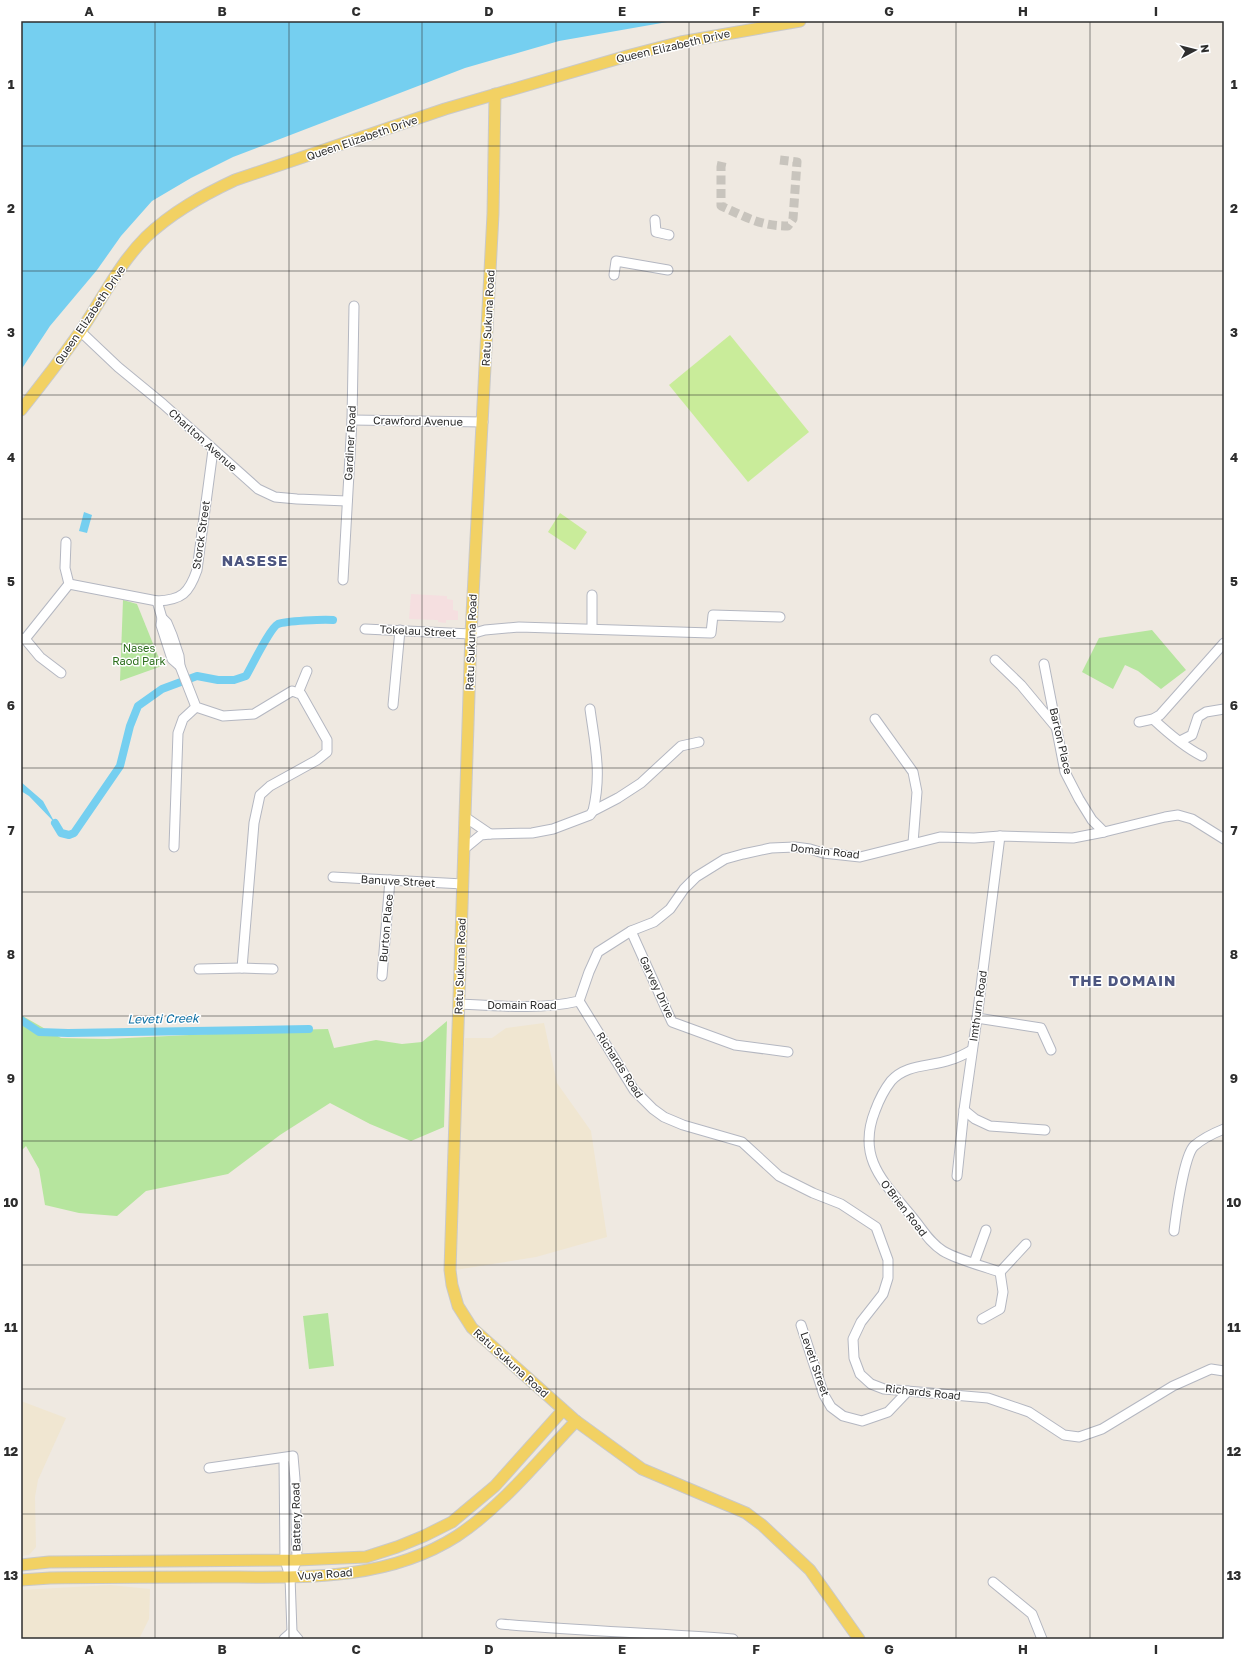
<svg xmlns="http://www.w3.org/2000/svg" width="1245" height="1660" font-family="'Golos Text',sans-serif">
	<rect width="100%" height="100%" fill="#efe9e1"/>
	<g fill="#f0e6d1">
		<path d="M544,1023L557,1083L591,1131L607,1237L536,1257L455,1270L464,1045L465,1038H492L506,1028Z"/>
		<path d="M21,1401L66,1418L38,1480L35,1497L36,1547L29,1555L21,1556Z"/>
		<path d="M110,1585L150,1589L149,1619L139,1639H21V1590Z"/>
	</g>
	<path fill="#f5dfe0" d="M411,594L447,596V599L453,600V610L458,611V620H446V623L438,622V620L409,619Z"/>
	<g fill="#b6e59e">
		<path d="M123,600L137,604L162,666L120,681Z"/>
		<path d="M1152,630L1186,670L1161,689L1138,671L1125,665L1113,689L1082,672L1099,638Z"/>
		<path d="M21,1015L61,1038L107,1039L289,1030L328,1029L334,1048L376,1040L402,1044L422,1042L447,1021L444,1127L411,1141L370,1124L330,1103L280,1135L228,1174L146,1191L117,1216L79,1213L45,1205L39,1169L26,1146L21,1151Z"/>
		<path d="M328,1313L334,1366L309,1369L303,1316Z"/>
	</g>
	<g fill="#c9ec9a">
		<path d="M730,335L809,432L748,482L669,385Z"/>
		<path d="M560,513L587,532L575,550L548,532Z"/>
	</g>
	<g fill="#75cff0">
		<path d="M21,21H673L559,41L465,68L233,157L191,178L152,201L121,236L97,270L50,326L21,370Z"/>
		<path d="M84,512L92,515L87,533L79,531Z"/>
		<path d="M21,782L43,801L55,823L29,796L21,791Z"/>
	</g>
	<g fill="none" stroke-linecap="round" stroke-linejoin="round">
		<g stroke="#75cff0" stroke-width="8">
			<path d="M55,823L61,833L69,835L74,833L120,766L130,726L138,706L162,689L197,676L218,680H234L246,676C252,666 270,628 278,624C285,621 325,619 333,620"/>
			<path d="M21,1020L39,1032L68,1033L309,1029"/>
		</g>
		<path stroke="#c8c4bd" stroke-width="9" stroke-dasharray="9 4.5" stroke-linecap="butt" d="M722,162L721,167V206C746,217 760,226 788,226L793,219L797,162L780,160"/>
		<g stroke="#b4b7c1" stroke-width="11">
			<g id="minor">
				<path d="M655,220L656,232L669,235"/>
				<path d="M614,275L616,261L668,270"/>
				<path d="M80,331L118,367L163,404L258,489L275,497L297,499L347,501"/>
				<path d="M352,420L483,422"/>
				<path d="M343,580L352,420L354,306"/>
				<path d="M69,584L157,601C182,600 189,593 197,570L213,450"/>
				<path d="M157,601L162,618L167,623L172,635L179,656L180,666L196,707L223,716L254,714L292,691L301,694L327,740V752L317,760L270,786L260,795L254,823L242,968L273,969"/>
				<path d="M162,618L161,625L172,659L180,666"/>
				<path d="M592,628V595"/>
				<path d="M365,629L471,634L485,630L519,627L711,633L713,615L780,617"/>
				<path d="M21,638L25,639L69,584L65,568L66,542"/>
				<path d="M25,639L40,657L61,673"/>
				<path d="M995,660L1021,685L1056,727"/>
				<path d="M1044,664L1065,772L1079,799L1092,820L1104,832"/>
				<path d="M298,693L307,671"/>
				<path d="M393,705L400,630"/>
				<path d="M590,709C595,746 602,773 593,811"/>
				<path d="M875,719L913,772L917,792L913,843"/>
				<path d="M1153,719C1168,733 1184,747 1202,756"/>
				<path d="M1139,722L1153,719L1160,715L1224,643"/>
				<path d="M1180,741L1192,735L1198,717L1206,712L1224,709"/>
				<path d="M465,817L490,834"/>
				<path d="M174,847L178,733L183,719L196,707"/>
				<path d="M464,849L481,835L490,834L532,833L553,829L590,815L593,811L618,798L641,783L681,746L699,742"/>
				<path d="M333,877L463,884"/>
				<path d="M631,931L672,1022L735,1045L788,1052"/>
				<path d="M199,969L242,968"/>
				<path d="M382,976L390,880"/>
				<path d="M579,1001L634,1090L653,1109L664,1117L683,1125L742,1142L779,1176L813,1193L841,1204L876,1227L888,1260V1278L883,1294L861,1322L853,1339L854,1358L860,1374L871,1384L884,1389L988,1398L1029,1412L1064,1435L1079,1437L1102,1429L1173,1386L1211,1369L1224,1371"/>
				<path d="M459,1004C499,1006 540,1010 579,1001L589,972L598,952L631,931L654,922L670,909L684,889L696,877L725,859L743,854L771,848L795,847L810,849L823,853L860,857L940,837L974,838L1000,836L1073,838L1104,832L1165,817L1178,815L1192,819L1224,839"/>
				<path d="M977,1018L1041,1028L1051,1050"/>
				<path d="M972,1050C965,1054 957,1058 950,1060C929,1067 906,1064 891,1081C884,1090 879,1100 875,1111C856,1159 885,1183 913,1218C923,1230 929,1242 943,1251C956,1259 985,1267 1000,1272L1026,1244"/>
				<path d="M964,1110L975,1119L990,1126L1045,1130"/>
				<path d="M957,1176L964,1110L977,1018L1000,836"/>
				<path d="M1174,1231C1176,1215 1184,1156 1194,1146C1202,1139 1214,1133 1224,1129"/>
				<path d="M974,1263L986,1230"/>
				<path d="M982,1319L1000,1309L1003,1292L1000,1272"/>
				<path d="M801,1325L824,1395L831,1407L843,1416L862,1421L888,1412L908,1391"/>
				<path d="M284,1458L285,1560L290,1577L292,1632L298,1639"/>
				<path d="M209,1468L293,1456L295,1479L297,1560L290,1577"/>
				<path d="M993,1582L1032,1614L1042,1639"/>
				<path d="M501,1624C578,1631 656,1633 733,1639"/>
				<path d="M284,1639L292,1632"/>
			</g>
		</g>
		<g stroke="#c9c9c9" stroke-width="13">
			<g id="major">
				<path d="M495,94L493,214L471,634L450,1270L452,1285L458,1306L472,1328L576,1421L642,1469L746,1513L762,1525L810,1570L859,1639"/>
				<path d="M21,410C41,385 61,359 80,332C102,300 118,265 146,237C172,212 203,195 235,180L445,109L627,56L681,42L800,21"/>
				<path d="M21,1565L49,1562L297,1560L366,1557L397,1547L424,1536L452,1522L495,1486L563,1410"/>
				<path d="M21,1580L50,1578C104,1577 159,1577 213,1577C296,1577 384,1583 457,1536C501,1507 539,1460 576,1421"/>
			</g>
		</g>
		<use href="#minor" stroke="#fff" stroke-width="9"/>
		<use href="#major" stroke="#f2d163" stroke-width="11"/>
	</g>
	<path fill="none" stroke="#2e2e2e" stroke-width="1" stroke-opacity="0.55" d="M155,21V1639M289,21V1639M422,21V1639M556,21V1639M689,21V1639M823,21V1639M956,21V1639M1090,21V1639M21,146H1224M21,271H1224M21,395H1224M21,519H1224M21,644H1224M21,768H1224M21,892H1224M21,1016H1224M21,1141H1224M21,1265H1224M21,1389H1224M21,1514H1224"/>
	<g text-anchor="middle" stroke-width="3" stroke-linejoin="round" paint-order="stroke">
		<g font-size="11" fill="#2e2e2e" stroke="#fff">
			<text transform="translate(673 46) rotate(-13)" y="4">Queen Elizabeth Drive</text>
			<text transform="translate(362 138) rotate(-19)" y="4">Queen Elizabeth Drive</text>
			<text transform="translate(90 315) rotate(-56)" y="4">Queen Elizabeth Drive</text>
			<text transform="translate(488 318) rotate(-87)" y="4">Ratu Sukuna Road</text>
			<text transform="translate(418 421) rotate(1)" y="4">Crawford Avenue</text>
			<text transform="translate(203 440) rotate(42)" y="4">Charlton Avenue</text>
			<text transform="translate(350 443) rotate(-87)" y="4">Gardiner Road</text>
			<text transform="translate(201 535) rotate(-82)" y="4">Storck Street</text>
			<text transform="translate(418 631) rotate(3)" y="4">Tokelau Street</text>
			<text transform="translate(471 642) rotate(-88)" y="4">Ratu Sukuna Road</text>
			<text transform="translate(1061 741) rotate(77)" y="4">Barton Place</text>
			<text transform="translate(825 851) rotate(6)" y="4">Domain Road</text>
			<text transform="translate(398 881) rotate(3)" y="4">Banuve Street</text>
			<text transform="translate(386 928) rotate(-85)" y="4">Burton Place</text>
			<text transform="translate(460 966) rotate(-88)" y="4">Ratu Sukuna Road</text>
			<text transform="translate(657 987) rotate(65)" y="4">Garvey Drive</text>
			<text x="522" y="1009">Domain Road</text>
			<text transform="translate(978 1006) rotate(-82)" y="4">Imthurn Road</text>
			<text transform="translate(620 1065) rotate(57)" y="4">Richards Road</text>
			<text transform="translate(904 1208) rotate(52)" y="4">O'Brien Road</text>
			<text transform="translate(511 1363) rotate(42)" y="4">Ratu Sukuna Road</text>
			<text transform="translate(815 1364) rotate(71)" y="4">Leveti Street</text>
			<text transform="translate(923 1392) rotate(6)" y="4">Richards Road</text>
			<text transform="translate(296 1517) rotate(-91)" y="4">Battery Road</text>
			<text transform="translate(325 1574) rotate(-4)" y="4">Vuya Road</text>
		</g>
		<g font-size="11" fill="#2c6e1b" stroke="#fff">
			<text x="139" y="652">Nases<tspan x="139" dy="13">Raod Park</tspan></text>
		</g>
		<g font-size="12" font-style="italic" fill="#0d6fa3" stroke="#fff">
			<text transform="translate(163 1019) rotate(-1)" y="4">Leveti Creek</text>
		</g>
		<g font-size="15" font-weight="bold" letter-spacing="1" fill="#4d5680" stroke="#fff">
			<text x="255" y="566">NASESE</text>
			<text x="1123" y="986">THE DOMAIN</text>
		</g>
	</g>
	<rect width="1245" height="1660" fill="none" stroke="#ffffff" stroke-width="44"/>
	<g transform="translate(1195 50) rotate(83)" stroke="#ffffff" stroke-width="3" paint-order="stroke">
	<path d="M0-3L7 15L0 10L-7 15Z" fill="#2e2e2e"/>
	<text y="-6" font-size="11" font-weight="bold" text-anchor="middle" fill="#2e2e2e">N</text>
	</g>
	<rect x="22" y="22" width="1201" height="1616" fill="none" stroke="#2e2e2e" stroke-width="1.5"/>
	<g font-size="13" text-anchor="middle" font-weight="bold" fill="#2e2e2e">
		<text x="89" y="16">A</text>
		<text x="222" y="16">B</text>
		<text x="356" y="16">C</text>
		<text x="489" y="16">D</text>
		<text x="622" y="16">E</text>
		<text x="756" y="16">F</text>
		<text x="889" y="16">G</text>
		<text x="1023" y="16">H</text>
		<text x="1156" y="16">I</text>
		<text x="11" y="89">1</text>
		<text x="1234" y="89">1</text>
		<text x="11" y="213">2</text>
		<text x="1234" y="213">2</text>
		<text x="11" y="337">3</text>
		<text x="1234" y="337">3</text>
		<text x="11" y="462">4</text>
		<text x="1234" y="462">4</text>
		<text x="11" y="586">5</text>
		<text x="1234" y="586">5</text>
		<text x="11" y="710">6</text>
		<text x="1234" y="710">6</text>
		<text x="11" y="835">7</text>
		<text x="1234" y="835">7</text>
		<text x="11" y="959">8</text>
		<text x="1234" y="959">8</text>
		<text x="11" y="1083">9</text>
		<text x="1234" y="1083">9</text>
		<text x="11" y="1207">10</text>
		<text x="1234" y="1207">10</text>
		<text x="11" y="1332">11</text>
		<text x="1234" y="1332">11</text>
		<text x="11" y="1456">12</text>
		<text x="1234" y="1456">12</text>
		<text x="11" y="1580">13</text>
		<text x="1234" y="1580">13</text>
		<text x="89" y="1654">A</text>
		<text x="222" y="1654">B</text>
		<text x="356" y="1654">C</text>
		<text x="489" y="1654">D</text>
		<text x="622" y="1654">E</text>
		<text x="756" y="1654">F</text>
		<text x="889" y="1654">G</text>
		<text x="1023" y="1654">H</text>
		<text x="1156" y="1654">I</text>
	</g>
</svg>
